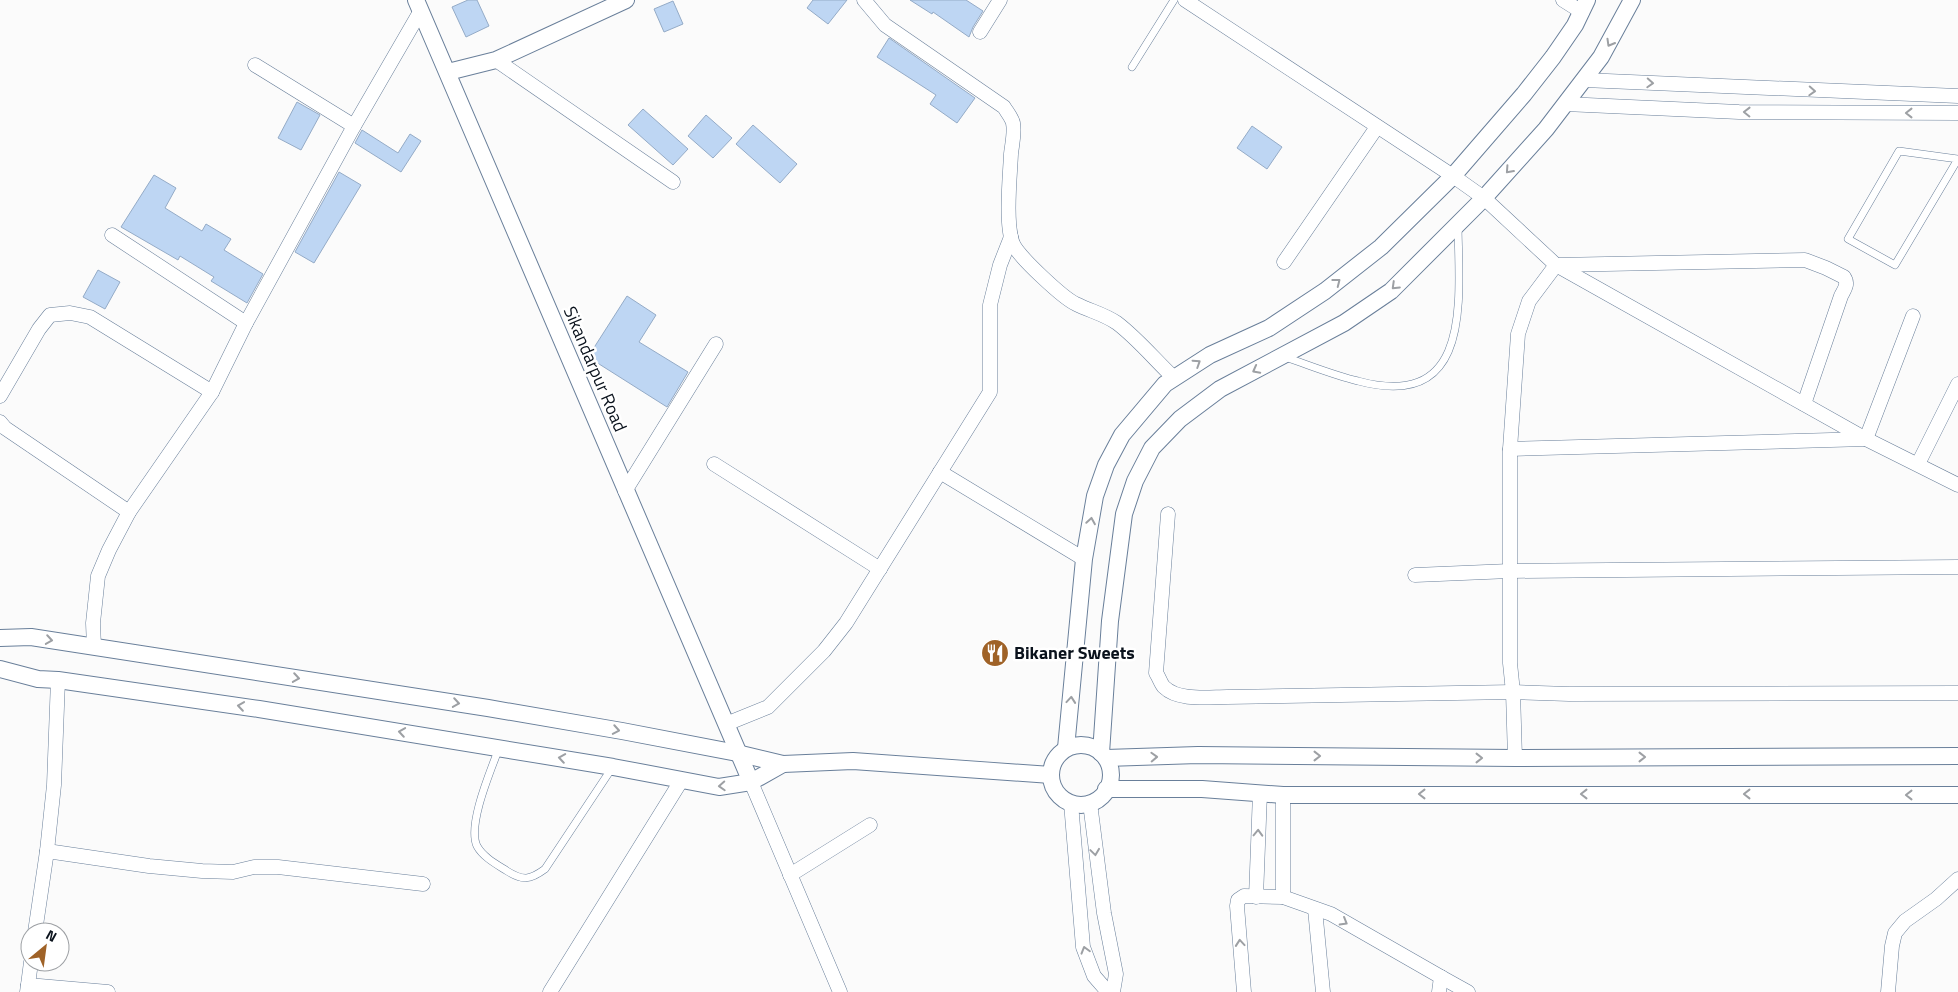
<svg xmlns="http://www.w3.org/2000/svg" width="1958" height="992" font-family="'Titillium Web',sans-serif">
	<rect width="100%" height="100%" fill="#fbfbfb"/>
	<g fill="#bed6f3" stroke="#94abc7">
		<path d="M468,0H477L489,26L466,37L452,7Z"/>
		<path d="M813,0H847L828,24L807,8Z"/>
		<path d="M910,0H966L983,11L973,27L969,37L933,12L932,14Z"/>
		<path d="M673,1L683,24L664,32L654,9Z"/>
		<path d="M889,38L975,98L957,123L930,104L936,95L877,57Z"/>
		<path d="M297,102L320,115L301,150L278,138Z"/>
		<path d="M643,109L688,149L673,165L628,125Z"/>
		<path d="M706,115L732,138L713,158L688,136Z"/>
		<path d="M753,125L797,164L780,183L736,144Z"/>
		<path d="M1252,126L1282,147L1267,169L1237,148Z"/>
		<path d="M362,130L398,153L410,134L421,141L401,172L355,143Z"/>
		<path d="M339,172L361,185L314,263L295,252Z"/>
		<path d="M154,175L176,188L165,208L202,231L206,224L231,239L224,250L263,274L247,303L211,281L214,277L180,256L178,260L121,227Z"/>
		<path d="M98,270L120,282L105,309L83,297Z"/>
		<path d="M627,296L656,315L639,342L688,372L667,407L588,357Z"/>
	</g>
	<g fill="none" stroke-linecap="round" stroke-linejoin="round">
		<g stroke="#697f9a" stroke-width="8">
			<g id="service">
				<path d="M1132,67L1174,0"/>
				<path d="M1899,151L1958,159L1895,265L1848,239Z"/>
				<path d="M1285,357C1309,365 1333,375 1358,381C1473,412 1459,300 1458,226"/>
				<path d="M499,748C491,770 467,825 477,846C483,857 496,864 507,871C523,881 530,880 545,869L612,768"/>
			</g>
		</g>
		<g stroke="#697f9a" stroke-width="15">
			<g id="minor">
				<path d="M864,0L885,25L1004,107C1007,112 1012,118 1013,123C1015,133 1012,144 1011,154C1010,176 1005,224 1013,244C1019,257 1063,298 1076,304C1090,311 1104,314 1117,323C1138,339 1155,360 1174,378"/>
				<path d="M1185,0L1453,176L1484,198L1556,265L1866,439L1958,485"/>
				<path d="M1563,0L1582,12"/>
				<path d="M980,32L1000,0"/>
				<path d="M496,60L673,182"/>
				<path d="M255,65L354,126"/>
				<path d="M1584,80L1958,96"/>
				<path d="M1565,104L1739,112L1958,113"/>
				<path d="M112,235L246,323"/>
				<path d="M1284,262L1377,127"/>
				<path d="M0,396L39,329L50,315L70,313L90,317L212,392"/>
				<path d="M0,422L5,428L129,512"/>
				<path d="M1510,449L1866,439L1913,316"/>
				<path d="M714,464L880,569"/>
				<path d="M1918,464L1958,384"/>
				<path d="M940,472L1084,559"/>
				<path d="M625,491L716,344"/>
				<path d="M1168,514L1156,673C1159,677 1161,684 1164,687C1178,701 1208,697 1227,697L1513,692L1569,694L1958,693"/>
				<path d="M1415,575L1510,571L1958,567"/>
				<path d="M94,647L93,623L98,576L109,550L129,512L212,392L246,323L354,126L420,12"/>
				<path d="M726,724L768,707L824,651L846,623L990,392V305L1000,265L1011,237"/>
				<path d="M1515,758L1513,692L1510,663V449L1518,334L1529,301L1556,265L1805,260L1826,268L1844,277C1849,284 1844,290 1841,296L1804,404"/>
				<path d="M751,782L840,992"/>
				<path d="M1071,803L1083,947L1094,976L1108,992"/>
				<path d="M1090,803L1104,913L1116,974L1113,992"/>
				<path d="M47,851L54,785L58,680"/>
				<path d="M790,875L870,825"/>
				<path d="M1256,897L1260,793"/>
				<path d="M1283,897V795"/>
				<path d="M1315,909L1323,992"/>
				<path d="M35,932L47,851L149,866L202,871L233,872L254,867H278L423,884"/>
				<path d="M1441,977L1468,992"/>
				<path d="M28,985L31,962"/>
				<path d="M27,992L28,985L108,992"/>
				<path d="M550,992L681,781"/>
				<path d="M1244,992L1237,906L1238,900L1244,896L1283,897L1331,914L1441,977L1439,992"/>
				<path d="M1888,992L1892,946L1895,933L1905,921L1936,899L1958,879"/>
			</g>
		</g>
		<g stroke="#697f9a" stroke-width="18">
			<g id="tertiary">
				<path d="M416,0L751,782"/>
				<path d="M448,72L496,60L626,0"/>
				<path d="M0,638L31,637L488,708L622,731L737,753L783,764L853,761L1051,775"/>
				<path d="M0,669L38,679L58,680L259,709L613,767L719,787L751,782L783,764"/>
				<circle cx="1081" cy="775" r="30"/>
				<path d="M1066,748L1084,559L1095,496L1106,465L1122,435L1165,384L1210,355L1269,328L1325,291L1381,247L1453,176L1524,94L1553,57L1575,25L1587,0"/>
				<path d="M1101,753L1110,621L1124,514L1135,481L1152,448L1180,419L1220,389L1344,323L1391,291L1484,198L1546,129L1601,57L1632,0"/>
				<path d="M1106,758L1198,755L1515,758L1958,756"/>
				<path d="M1106,789H1202L1283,795H1958"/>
			</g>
		</g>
		<use href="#service" stroke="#fff" stroke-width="7"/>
		<use href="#minor" stroke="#fff" stroke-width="14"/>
		<use href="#tertiary" stroke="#fff" stroke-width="16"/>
	</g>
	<defs><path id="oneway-chevron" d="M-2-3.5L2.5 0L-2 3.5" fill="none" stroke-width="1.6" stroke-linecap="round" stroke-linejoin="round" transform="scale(1.25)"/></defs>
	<g stroke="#9da0a4">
		<use href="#oneway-chevron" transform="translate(1610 43) rotate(120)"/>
		<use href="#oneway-chevron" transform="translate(1650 83) rotate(3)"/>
		<use href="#oneway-chevron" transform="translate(1812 91) rotate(3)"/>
		<use href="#oneway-chevron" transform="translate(1747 112) rotate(-179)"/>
		<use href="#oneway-chevron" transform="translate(1909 113) rotate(-180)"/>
		<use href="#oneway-chevron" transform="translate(1509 170) rotate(132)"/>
		<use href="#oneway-chevron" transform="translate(1337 282) rotate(-38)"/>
		<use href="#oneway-chevron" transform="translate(1395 286) rotate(136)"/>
		<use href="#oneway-chevron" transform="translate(1197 363) rotate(-33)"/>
		<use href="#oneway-chevron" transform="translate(1256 370) rotate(152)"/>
		<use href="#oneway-chevron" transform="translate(1091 521) rotate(-81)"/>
		<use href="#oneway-chevron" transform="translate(49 640) rotate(9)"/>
		<use href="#oneway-chevron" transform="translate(296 678) rotate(9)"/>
		<use href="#oneway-chevron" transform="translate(1071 700) rotate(-85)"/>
		<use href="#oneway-chevron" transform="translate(456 703) rotate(9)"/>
		<use href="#oneway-chevron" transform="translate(241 706) rotate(-172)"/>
		<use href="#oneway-chevron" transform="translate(616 730) rotate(10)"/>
		<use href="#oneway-chevron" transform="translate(402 732) rotate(-171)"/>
		<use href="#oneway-chevron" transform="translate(1317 756)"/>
		<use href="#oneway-chevron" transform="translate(1154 757) rotate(-2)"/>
		<use href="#oneway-chevron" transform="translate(1642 757)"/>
		<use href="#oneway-chevron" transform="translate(562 758) rotate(-171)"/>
		<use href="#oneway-chevron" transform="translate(1479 758)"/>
		<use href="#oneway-chevron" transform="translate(722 786) rotate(177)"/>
		<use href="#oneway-chevron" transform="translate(1422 794) rotate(180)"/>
		<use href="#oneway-chevron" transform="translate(1584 794) rotate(180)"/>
		<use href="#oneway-chevron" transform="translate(1747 794) rotate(-180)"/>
		<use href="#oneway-chevron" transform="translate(1909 795) rotate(-180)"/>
		<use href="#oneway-chevron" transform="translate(1258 833) rotate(-88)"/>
		<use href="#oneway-chevron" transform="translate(1095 852) rotate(82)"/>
		<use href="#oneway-chevron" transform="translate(1344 922) rotate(30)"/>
		<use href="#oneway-chevron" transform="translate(1240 943) rotate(-95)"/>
		<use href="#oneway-chevron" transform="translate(1085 950) rotate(-106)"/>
	</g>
	<defs>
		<g id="restaurant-disc" transform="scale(1.4375)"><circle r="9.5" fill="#9f6227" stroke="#fff"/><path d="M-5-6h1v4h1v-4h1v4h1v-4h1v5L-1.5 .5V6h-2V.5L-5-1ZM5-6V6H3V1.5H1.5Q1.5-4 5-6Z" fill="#fff"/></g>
	</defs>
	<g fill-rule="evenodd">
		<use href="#restaurant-disc" x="995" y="653"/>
	</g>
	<g text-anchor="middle" stroke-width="5" stroke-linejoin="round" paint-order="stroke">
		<g font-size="18" fill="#0a121c" stroke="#fff">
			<text transform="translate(595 369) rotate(67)" y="6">Sikandarpur Road</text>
		</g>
		<g font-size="18" font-weight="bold" fill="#0a121c" stroke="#fff" text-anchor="start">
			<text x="1014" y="659">Bikaner Sweets</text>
		</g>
	</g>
	<g transform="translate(45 947) rotate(29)"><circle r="24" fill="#ffffff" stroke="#9da0a4"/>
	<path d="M0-4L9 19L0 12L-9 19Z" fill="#9f6227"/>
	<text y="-8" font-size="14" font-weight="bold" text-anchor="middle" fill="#0a121c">N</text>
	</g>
</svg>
